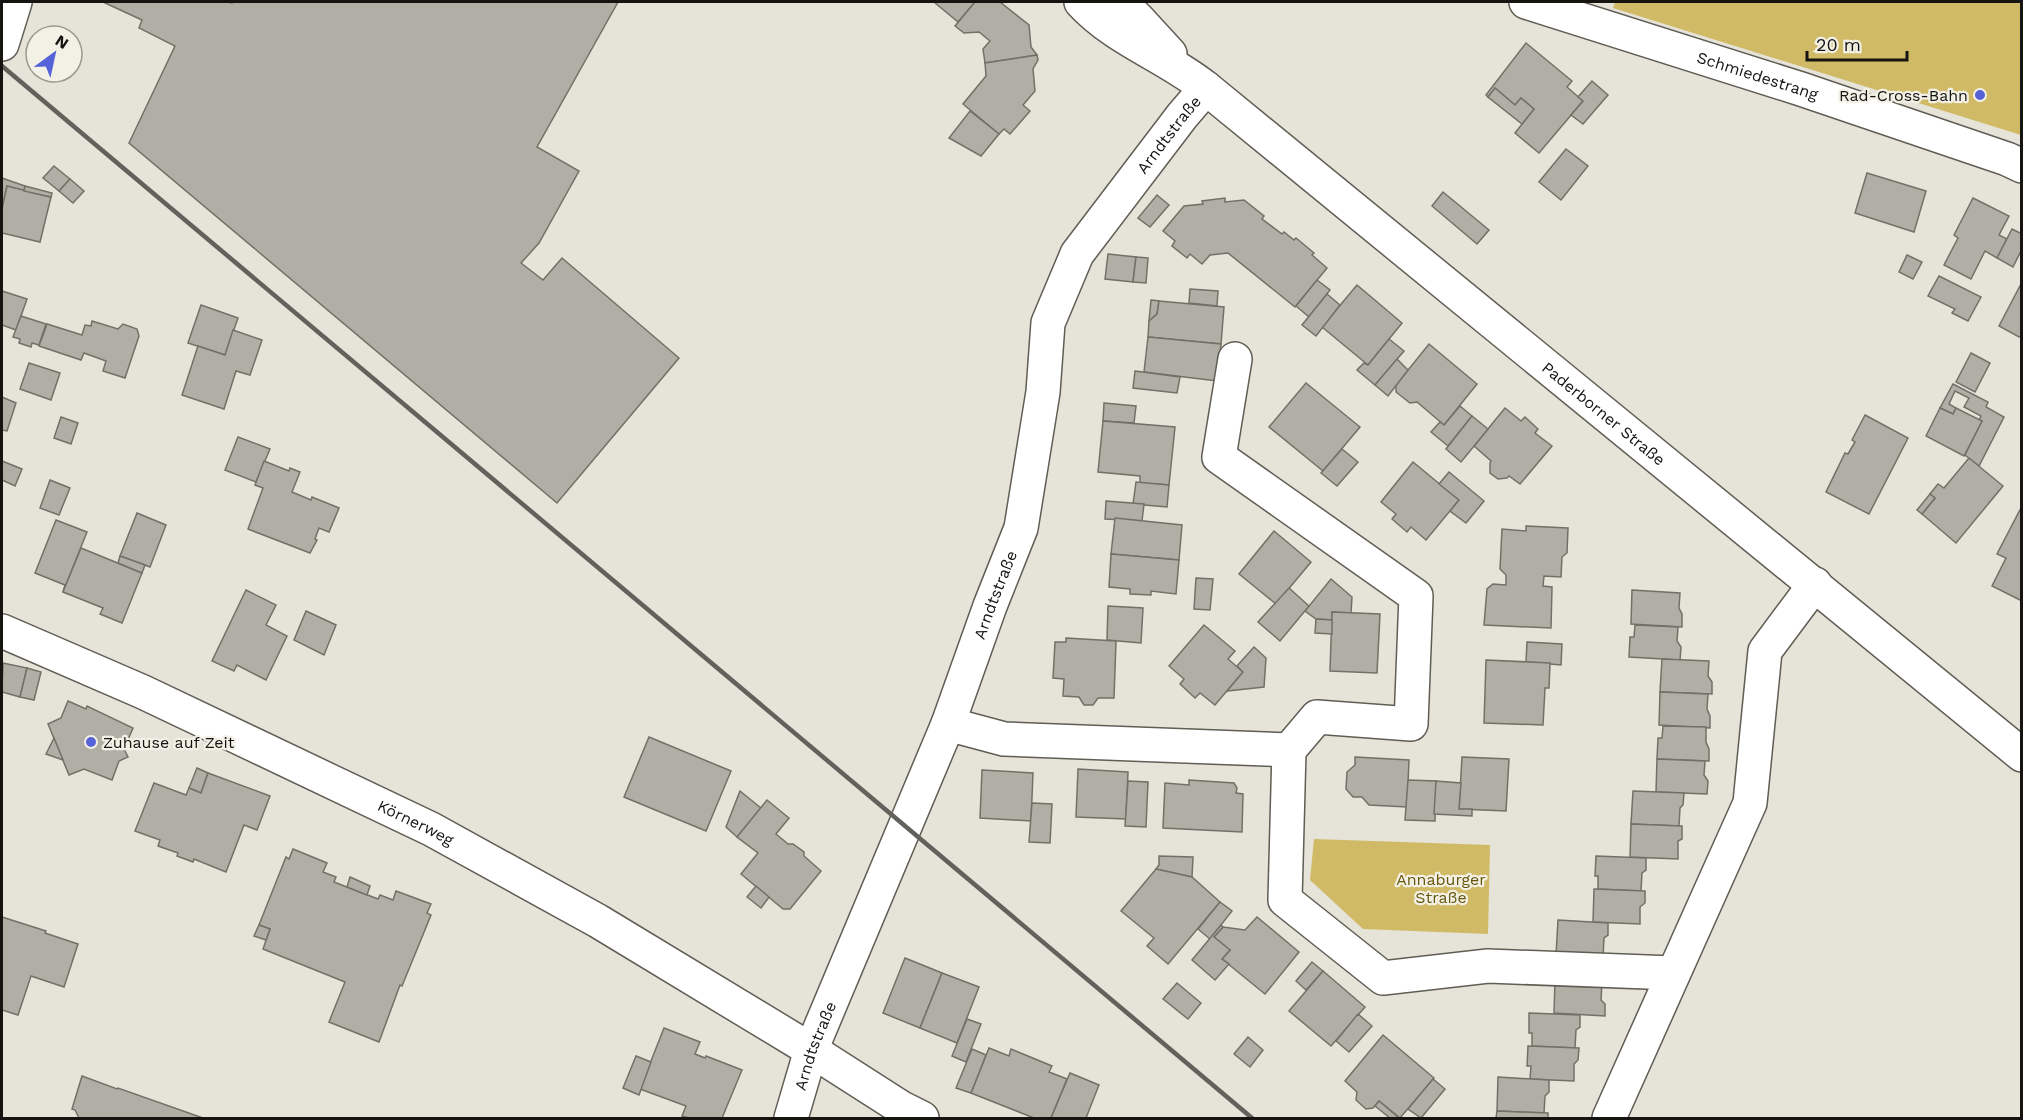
<svg xmlns="http://www.w3.org/2000/svg" width="2023" height="1120" font-family="'Work Sans',sans-serif">
	<rect width="100%" height="100%" fill="#e6e3d9"/>
	<g fill="#d1ba66">
		<path d="M1615,2H2021V135L1613,8Z"/>
		<path d="M1314,839L1490,845L1488,934L1363,929L1310,880Z"/>
	</g>
	<g fill="#b1afa5" stroke="#737067" stroke-width="1.5">
		<path d="M103,2H228L232,3L234,2H618L537,147L579,171L539,243L521,263L543,280L562,258L679,358L557,503L129,143L175,46L139,28L142,20Z"/>
		<path d="M934,2H975L958,22Z"/>
		<path d="M975,2H1000L1029,25L1031,47L1037,55L985,63L983,49L990,41L979,32L964,33L955,26Z"/>
		<path d="M1526,43L1572,81L1567,87L1583,101L1539,153L1515,133L1534,109L1521,98L1515,105L1495,88L1488,97L1486,95Z"/>
		<path d="M1037,55L1038,60L1033,69L1035,91L1023,105L1030,111L1010,134L1004,129L999,134L963,104L986,76L985,63Z"/>
		<path d="M1592,81L1608,95L1583,124L1571,115L1583,101L1578,97Z"/>
		<path d="M1495,88L1515,105L1521,98L1534,109L1522,124L1488,97Z"/>
		<path d="M970,111L999,134L981,156L949,138Z"/>
		<path d="M1566,149L1588,166L1561,200L1539,182Z"/>
		<path d="M54,166L70,179L59,191L43,178Z"/>
		<path d="M1867,173L1926,191L1914,232L1855,213Z"/>
		<path d="M2,178L25,186L24,191L7,186L2,209Z"/>
		<path d="M70,179L84,191L73,203L59,191Z"/>
		<path d="M7,186L51,197L40,242L2,233V209Z"/>
		<path d="M25,186L52,193L51,197L24,191Z"/>
		<path d="M1443,192L1489,230L1477,244L1432,206Z"/>
		<path d="M1157,195L1169,205L1150,227L1138,218Z"/>
		<path d="M1225,198V202L1244,200L1264,216L1262,219L1282,234L1284,232L1294,240L1296,238L1314,253L1312,255L1327,268L1295,307L1228,253L1210,255L1202,264L1190,254L1187,258L1172,246L1175,241L1163,231L1184,206L1203,204L1202,201Z"/>
		<path d="M1973,198L2009,216L1999,235L2007,239L1997,258L1985,251L1971,279L1944,265L1958,238L1954,235Z"/>
		<path d="M2012,229L2022,234V249L2013,267L1997,258Z"/>
		<path d="M1108,254L1136,257L1133,282L1105,279Z"/>
		<path d="M1907,255L1922,262L1913,279L1899,272Z"/>
		<path d="M1136,257L1148,258L1146,283L1133,282Z"/>
		<path d="M1939,276L1981,297L1968,321L1952,313L1955,309L1928,296Z"/>
		<path d="M1317,280L1330,290L1309,317L1296,306Z"/>
		<path d="M2022,282V336L2019,337L1999,326Z"/>
		<path d="M1357,285L1402,323L1368,365L1322,327Z"/>
		<path d="M1190,289L1218,291L1217,306L1189,303Z"/>
		<path d="M2,291L27,299L16,330L2,325Z"/>
		<path d="M1327,294L1340,305L1316,336L1302,325Z"/>
		<path d="M1151,300L1159,301L1157,314L1149,321Z"/>
		<path d="M1159,301L1224,307L1221,344L1148,337L1149,321L1157,314Z"/>
		<path d="M201,305L238,318L225,355L188,343Z"/>
		<path d="M21,316L46,324L39,345L32,343L31,347L19,343L20,339L13,337Z"/>
		<path d="M92,321L118,329L123,324L137,329L139,336L125,378L103,371L106,361L84,353L81,360L39,346L47,324L82,335L85,325L91,326Z"/>
		<path d="M233,330L262,340L250,375L236,371L224,409L182,395L198,346L225,355Z"/>
		<path d="M1148,337L1221,344L1217,381L1144,372Z"/>
		<path d="M1389,339L1404,351L1375,385L1357,370L1364,363L1368,365Z"/>
		<path d="M1429,344L1477,384L1444,425L1417,402L1410,403L1396,392V385Z"/>
		<path d="M1971,353L1990,363L1975,392L1956,382Z"/>
		<path d="M1397,359L1408,370L1388,396L1375,385Z"/>
		<path d="M29,363L60,373L51,400L20,389Z"/>
		<path d="M1135,371L1180,377L1177,393L1133,388Z"/>
		<path d="M1306,383L1360,427L1323,471L1269,427Z"/>
		<path d="M1953,384L1988,402L1986,407L2004,417L1979,466L1965,455L1982,421L1979,420L1981,416L1964,407L1969,398L1955,391L1949,404L1956,408L1953,414L1940,408Z"/>
		<path d="M2,397L16,403L7,431L2,430Z"/>
		<path d="M1104,403L1136,406L1134,423L1103,421Z"/>
		<path d="M1460,406L1472,416L1448,446L1431,432L1440,422L1444,425Z"/>
		<path d="M1505,408L1521,421L1525,417L1538,429L1535,433L1552,446L1520,484L1509,476L1507,478L1498,479L1490,473V463L1491,461L1474,446Z"/>
		<path d="M1940,408L1953,414L1956,408L1982,421L1964,456L1926,436Z"/>
		<path d="M1865,415L1908,438L1869,514L1826,492L1845,453L1848,454L1855,442L1852,440Z"/>
		<path d="M1472,416L1488,429L1461,462L1446,449Z"/>
		<path d="M61,417L78,423L71,444L54,438Z"/>
		<path d="M1103,421L1175,427L1169,485L1140,483V476L1098,472Z"/>
		<path d="M238,437L270,449L256,482L225,470Z"/>
		<path d="M1342,449L1358,462L1337,486L1321,473Z"/>
		<path d="M1969,458L2003,486L1956,543L1922,514L1935,498L1930,494L1938,484L1944,488Z"/>
		<path d="M2,461L22,469L15,486L2,480Z"/>
		<path d="M264,461L289,471L290,468L300,472L292,492L311,500L312,497L339,508L329,532L319,528L315,539L317,540L310,553L248,529L263,488L255,485Z"/>
		<path d="M1413,462L1459,500L1426,540L1411,527L1407,532L1392,519L1396,514L1381,502Z"/>
		<path d="M1449,472L1484,501L1466,523L1450,511L1459,500L1439,484Z"/>
		<path d="M50,480L70,488L59,515L40,508Z"/>
		<path d="M1136,482L1169,485L1167,507L1133,504Z"/>
		<path d="M1930,494L1935,498L1922,514L1917,510Z"/>
		<path d="M1106,501L1144,504L1142,521L1105,519Z"/>
		<path d="M2022,506V601L1992,586L2006,558L1997,554Z"/>
		<path d="M137,513L166,525L150,567L120,556Z"/>
		<path d="M1115,518L1182,525L1179,560L1111,554Z"/>
		<path d="M56,520L87,532L63,592L65,585L35,573Z"/>
		<path d="M1526,526L1568,528L1567,553L1562,557L1561,577L1544,576L1543,586L1552,587L1551,628L1484,625L1487,589L1493,584L1506,585V575L1500,569L1502,529L1526,531Z"/>
		<path d="M1274,531L1311,562L1276,604L1239,574Z"/>
		<path d="M81,548L142,573L122,623L100,614L103,608L63,592Z"/>
		<path d="M1111,554L1179,560L1176,594L1151,591V595L1130,594V589L1109,587Z"/>
		<path d="M120,556L145,565L142,573L118,563Z"/>
		<path d="M1196,578L1213,579L1210,610L1194,609Z"/>
		<path d="M1331,579L1352,597L1351,613L1332,612V620L1316,619L1305,611Z"/>
		<path d="M1289,588L1309,606L1280,641L1258,622Z"/>
		<path d="M246,590L276,605L266,625L287,636L266,680L237,665L234,671L212,661Z"/>
		<path d="M1632,590L1680,593L1679,608L1682,614V627L1631,624Z"/>
		<path d="M1108,606L1143,608L1141,643L1107,640Z"/>
		<path d="M306,611L336,625L324,655L294,640Z"/>
		<path d="M1332,612L1380,614L1377,673L1330,671Z"/>
		<path d="M1316,619L1332,620V634L1315,633Z"/>
		<path d="M1204,625L1235,651L1228,659L1243,672L1215,705L1200,693L1195,698L1180,684L1184,679L1169,666Z"/>
		<path d="M1635,625L1678,627L1677,641L1681,647L1680,660L1629,657L1630,637H1634Z"/>
		<path d="M1066,638L1116,641L1114,698H1098L1093,705H1084L1079,697L1063,696L1064,679L1053,678L1055,642H1066Z"/>
		<path d="M1527,642L1562,644L1561,665L1526,662Z"/>
		<path d="M1254,647L1266,658L1264,687L1227,691L1243,672L1237,666Z"/>
		<path d="M1662,659L1709,661L1708,676L1712,682V694L1660,692Z"/>
		<path d="M1486,660L1550,663L1549,688H1545L1543,725L1484,723Z"/>
		<path d="M3,663L27,668L20,697L2,692Z"/>
		<path d="M27,668L41,672L34,700L20,697Z"/>
		<path d="M1660,692L1708,694L1707,709L1710,716V728L1659,725Z"/>
		<path d="M68,701L86,709L87,706L133,728L124,749L128,757L119,761L112,780L84,769L69,775L48,724L61,718Z"/>
		<path d="M1663,726L1706,727V742L1709,749V761L1657,759L1658,738H1662Z"/>
		<path d="M649,737L731,771L706,831L624,797Z"/>
		<path d="M54,738L63,760L46,754Z"/>
		<path d="M1355,757L1409,760L1407,807L1369,805L1362,797H1353L1346,789L1347,772L1355,765Z"/>
		<path d="M1462,757L1509,759L1506,811L1459,809Z"/>
		<path d="M1657,759L1705,761L1704,775L1708,781L1707,794L1656,792Z"/>
		<path d="M197,768L208,773L201,793L189,788Z"/>
		<path d="M1078,769L1128,772L1126,819L1076,817Z"/>
		<path d="M982,770L1033,773L1031,821L980,818Z"/>
		<path d="M208,773L270,796L257,830L244,825L226,872L194,859L193,862L177,856L178,853L158,846L160,840L135,831L154,783L186,795L189,788L201,793Z"/>
		<path d="M1189,780L1234,783L1237,788L1236,793L1243,794L1242,832L1163,828L1165,783L1189,785Z"/>
		<path d="M1408,780L1436,781L1435,821L1405,820Z"/>
		<path d="M1128,781L1148,782L1146,827L1125,826Z"/>
		<path d="M1436,781L1461,783L1459,809H1472V816L1434,814Z"/>
		<path d="M740,791L761,808L737,837L726,827Z"/>
		<path d="M1633,791L1684,793L1683,805L1680,808L1679,826L1631,824Z"/>
		<path d="M767,800L789,818L776,834L788,844H793L804,852V856L821,871L790,909H783L741,874L758,853L737,837Z"/>
		<path d="M1032,803L1052,804L1050,843L1029,842Z"/>
		<path d="M1631,824L1682,826V839L1678,841V859L1630,857Z"/>
		<path d="M293,849L327,863L323,872L336,877L334,882L378,899L380,895L393,900L396,891L431,904L427,913L431,915L402,986L400,985L379,1042L329,1022L345,982L263,949L270,929L259,925L286,857L289,859Z"/>
		<path d="M1159,856L1193,857L1192,877L1156,869L1159,865Z"/>
		<path d="M1596,856L1646,858V870L1642,873L1641,891L1598,889V876H1595Z"/>
		<path d="M1156,869L1192,877L1220,902L1168,964L1147,946L1154,938L1121,911Z"/>
		<path d="M350,877L370,886L367,895L347,887Z"/>
		<path d="M756,886L769,897L761,908L747,897Z"/>
		<path d="M1594,889L1645,891V903L1640,907V924L1593,922Z"/>
		<path d="M1220,902L1232,911L1210,939L1198,929Z"/>
		<path d="M2,917L46,931L45,933L78,944L64,987L31,976L18,1015L2,1010Z"/>
		<path d="M1257,917L1299,952L1265,994L1222,959L1230,950L1214,937L1223,927L1245,930Z"/>
		<path d="M1558,920L1608,923V935L1604,938L1603,957L1556,955Z"/>
		<path d="M259,925L270,929L266,940L254,936Z"/>
		<path d="M1221,925L1223,927L1214,937L1230,950L1222,959L1229,964L1215,980L1192,960Z"/>
		<path d="M905,958L942,973L920,1028L883,1013Z"/>
		<path d="M1312,962L1323,971L1306,990L1296,981Z"/>
		<path d="M1323,971L1365,1007L1331,1046L1289,1011Z"/>
		<path d="M942,973L979,987L957,1043L920,1028Z"/>
		<path d="M1555,980L1602,982L1601,1000L1605,1004V1016L1554,1013Z"/>
		<path d="M1177,983L1201,1003L1188,1019L1163,999Z"/>
		<path d="M1529,1013L1580,1015V1027L1576,1030L1575,1048L1532,1046V1033H1529Z"/>
		<path d="M1358,1014L1372,1026L1349,1052L1336,1041Z"/>
		<path d="M967,1019L981,1024L966,1062L952,1056Z"/>
		<path d="M664,1028L700,1042L695,1054L705,1058L706,1056L742,1070L722,1118H689L682,1116L686,1106L640,1089Z"/>
		<path d="M1383,1035L1434,1078L1400,1118L1379,1101L1373,1108L1366,1109L1356,1100L1357,1092L1345,1081Z"/>
		<path d="M1248,1037L1263,1050L1250,1067L1234,1054Z"/>
		<path d="M1528,1046L1579,1048L1578,1060L1574,1064V1081L1530,1079L1531,1066H1527Z"/>
		<path d="M989,1048L1009,1056L1011,1049L1052,1066L1049,1072L1067,1079L1051,1118H1034L971,1093Z"/>
		<path d="M972,1049L986,1055L971,1093L956,1088Z"/>
		<path d="M636,1056L651,1062L639,1095L623,1088Z"/>
		<path d="M1070,1073L1099,1085L1086,1118H1051Z"/>
		<path d="M82,1076L117,1089L118,1088L203,1118H79L75,1110L72,1109Z"/>
		<path d="M1498,1077L1549,1080V1092L1545,1096L1544,1113L1497,1111Z"/>
		<path d="M1433,1079L1445,1089L1421,1118L1408,1109Z"/>
		<path d="M1379,1101L1399,1118H1390L1375,1106Z"/>
		<path d="M1497,1111L1548,1113V1118H1496Z"/>
	</g>
	<g fill="none" stroke-linecap="round" stroke-linejoin="round">
		<g stroke="#5f5d54" stroke-width="36">
			<g id="minor">
				<path id="s1" d="M1526,2L1801,89L2007,159L2022,166"/>
				<path d="M2,44L15,2"/>
				<path id="s2" d="M2,631L143,692L431,829L598,921L811,1050L900,1107L922,1118"/>
				<path d="M948,724L1004,739L1289,750L1317,717L1411,724L1416,596L1219,457L1235,359"/>
				<path d="M1289,750L1285,900L1383,978L1488,966L1673,973"/>
				<path id="s3" d="M791,1118L811,1050L948,724L990,606L1021,528L1043,392L1048,323L1077,254L1182,116L1206,88"/>
				<path d="M1609,1118L1750,803L1765,651L1815,584"/>
			</g>
		</g>
		<g stroke="#5f5d54" stroke-width="36">
			<g id="major">
				<path id="s4" d="M1081,2C1116,40 1166,56 1206,88L2022,755"/>
				<path d="M1120,2L1137,18L1170,54"/>
			</g>
		</g>
		<use href="#minor" stroke="#fff" stroke-width="33"/>
		<use href="#major" stroke="#fff" stroke-width="33"/>
		<path stroke="#63615c" stroke-width="4.5" d="M2,66L1252,1118"/>
	</g>
	<g fill="#5662d8" stroke="#f3f1e6" stroke-width="2">
		<circle cx="1980" cy="95" r="6"/>
		<circle cx="91" cy="742" r="6"/>
	</g>
	<g text-anchor="middle" stroke-width="4.5" stroke-linejoin="round" paint-order="stroke">
		<g font-size="16" fill="#151411" stroke="#f3f1e6">
			<text dy="6" stroke="none"><textPath href="#s1" startOffset="243">Schmiedestrang</textPath></text>
			<text dy="6" stroke="none"><textPath href="#s3" startOffset="1066">Arndtstraße</textPath></text>
			<text dy="6" stroke="none"><textPath href="#s4" startOffset="666">Paderborner Straße</textPath></text>
			<text dy="6" stroke="none"><textPath href="#s3" startOffset="562">Arndtstraße</textPath></text>
			<text dy="6" stroke="none"><textPath href="#s2" startOffset="456">Körnerweg</textPath></text>
			<text dy="6" stroke="none"><textPath href="#s3" startOffset="76">Arndtstraße</textPath></text>
		</g>
		<g font-size="16" fill="#151411" stroke="#f3f1e6" text-anchor="end">
			<text x="1968" y="101">Rad-Cross-Bahn</text>
			<text x="103" y="748" text-anchor="start">Zuhause auf Zeit</text>
		</g>
		<g font-size="16" fill="#68570c" stroke="#f3f1e6">
			<text x="1441" y="885">Annaburger<tspan x="1441" dy="18">Straße</tspan></text>
		</g>
	</g>
	<rect width="2023" height="1120" fill="none" stroke="#151411" stroke-width="6"/>
	<g transform="translate(54 54) rotate(33)"><circle r="28" fill="#f3f1e6" stroke="#9a9991" stroke-width="1.5"/>
	<path d="M0-4.5L10 22L0 15L-10 22Z" fill="#5662d8"/>
	<text y="-9" font-size="16" font-weight="bold" text-anchor="middle" fill="#151411">N</text>
	</g>
	<path d="M1807 51v9h100v-9" fill="none" stroke="#151411" stroke-width="3"/>
	<text x="1816" y="51" font-size="18" fill="#151411" stroke="#f3f1e6" stroke-width="4.5" paint-order="stroke">20 m</text>
</svg>
